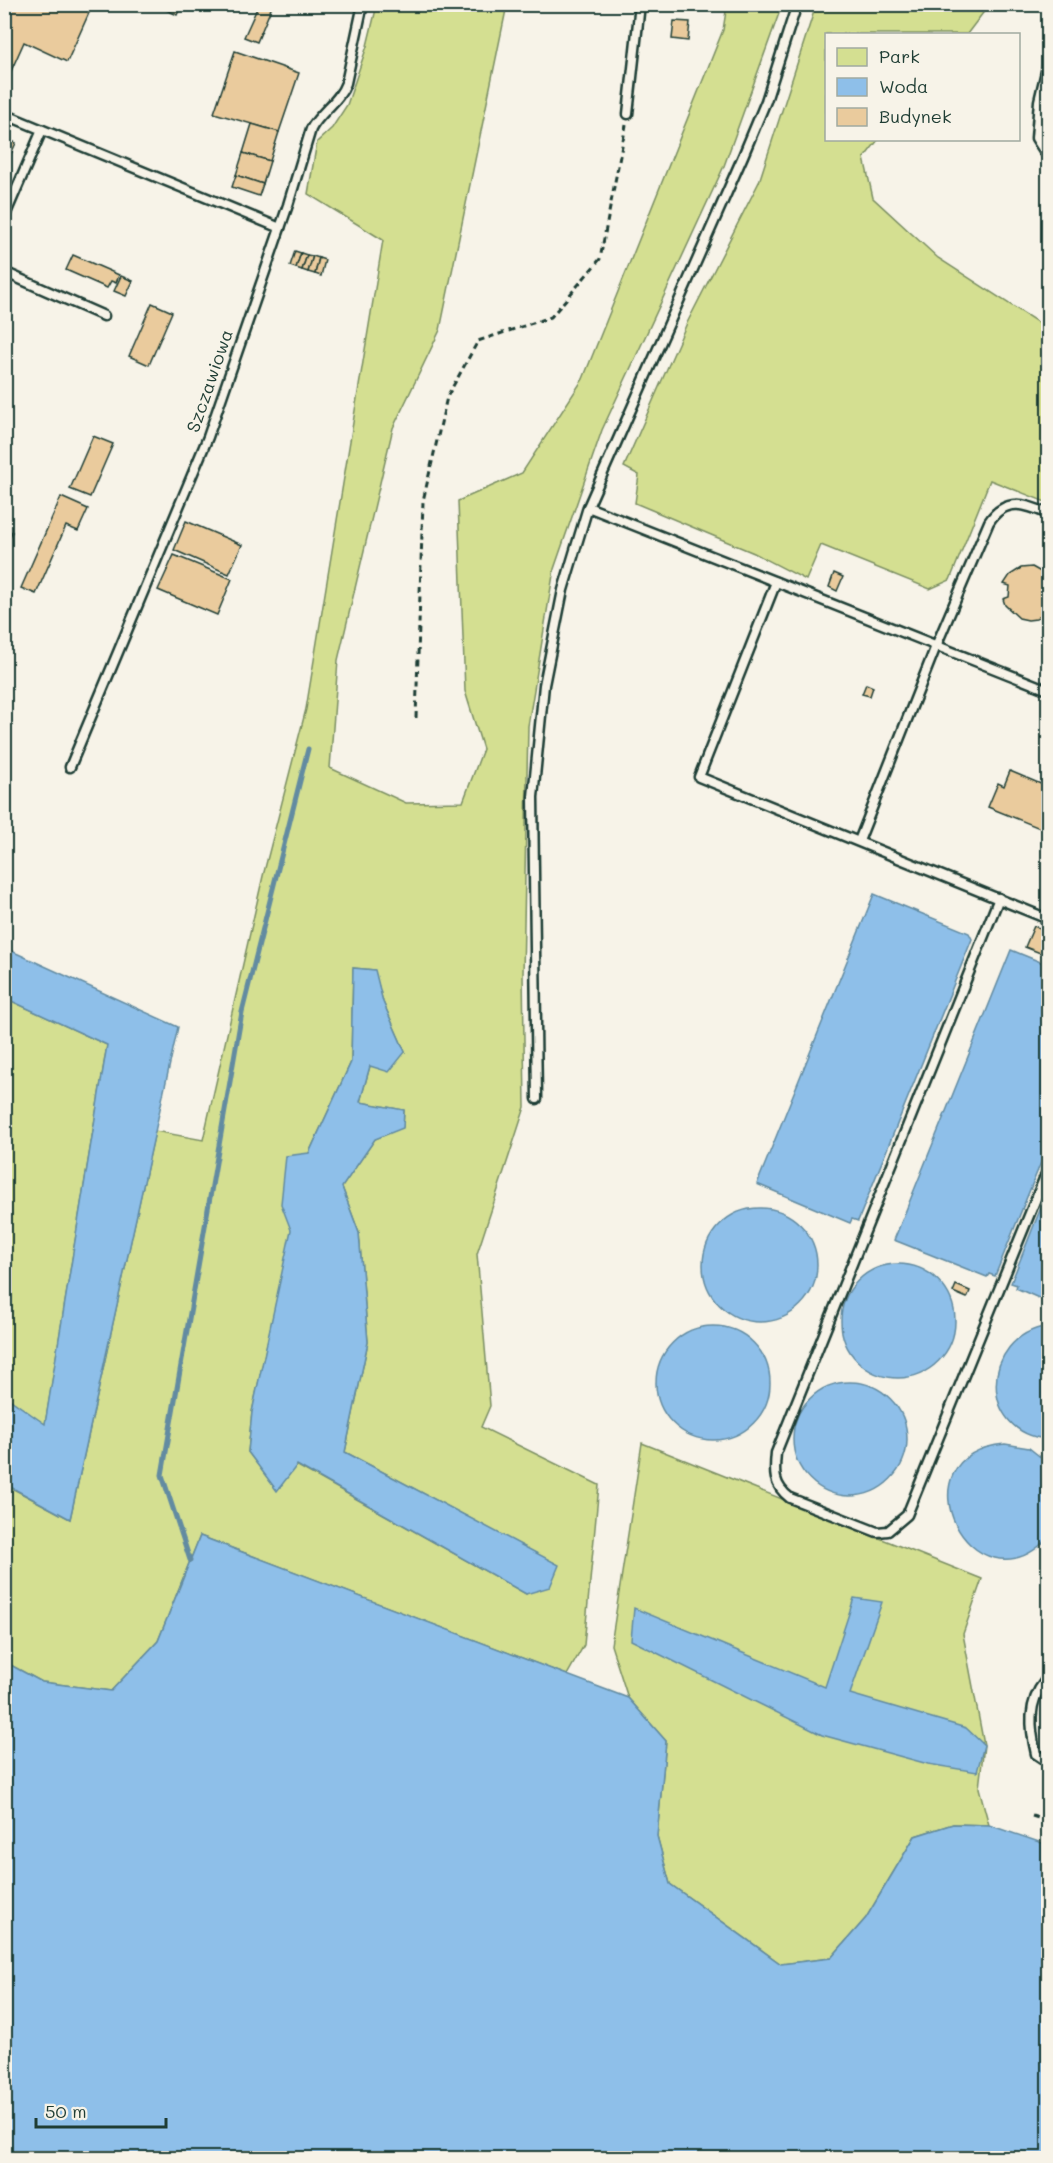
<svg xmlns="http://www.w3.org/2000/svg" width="1053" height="2163" font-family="Mali,sans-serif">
	<rect width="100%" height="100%" fill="#f7f3e8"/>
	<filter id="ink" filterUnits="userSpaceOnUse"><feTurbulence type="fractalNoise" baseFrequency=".0167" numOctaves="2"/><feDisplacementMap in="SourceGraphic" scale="12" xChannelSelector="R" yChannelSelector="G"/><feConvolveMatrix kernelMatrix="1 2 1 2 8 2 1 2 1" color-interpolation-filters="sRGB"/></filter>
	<g filter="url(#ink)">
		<g fill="#d4df91" stroke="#7a8e62" stroke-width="1.5" fill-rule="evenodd">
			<path d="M377,5H507L440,330L393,428L338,660L330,768L406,803L463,802L483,749L465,691L458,501L522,473L583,379L723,30L727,5H782L724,166L602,430L554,569L528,726L523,974L525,1107L477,1254L490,1406L481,1427L599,1485L584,1645L567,1675L200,1536L158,1641L111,1691L42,1682L5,1662L4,1484L70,1519L155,1131L203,1140L263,876L306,709L383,240L308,194L317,142L332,128L347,105L367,46ZM353,968L374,970L383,1002L405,1052L370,1066L360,1102L404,1110L403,1127L375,1139L342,1187L359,1233L368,1342L345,1452L558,1565L526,1594L296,1465L277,1490L248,1452L252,1412L309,1153L351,1062Z"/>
			<path d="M816,5H989L967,34H826V140H878L864,158L873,198L938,258L1048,329V503L990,480L950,580L930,589L821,545L806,580L754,553L635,503L639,475L624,467L687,323L759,182Z"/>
			<path d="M5,998L107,1045L45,1425L5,1396Z"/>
			<path d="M642,1443L982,1579L963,1634L984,1745L979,1788L989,1825L953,1824L915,1836L866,1918L831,1958L781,1964L670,1884L657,1836L666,1741L628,1698L611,1645Z"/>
		</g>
		<g fill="#8ebfe9" stroke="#628ba1" stroke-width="1.5">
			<path d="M874,894L969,933L972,939L858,1221L852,1219L850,1223L757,1184Z"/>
			<path d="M5,948L178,1027L70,1519L5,1484V1396L45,1424L107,1045L5,998Z"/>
			<path d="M1011,950L1048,965V1145L995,1276L989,1274L987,1277L894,1240Z"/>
			<path d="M353,968L375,970L383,1002L405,1052L389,1072L370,1066L360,1102L404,1110L403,1128L375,1139L342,1187L359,1233L368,1342L345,1452L559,1565L550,1587L526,1594L297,1465L277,1491L248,1452L252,1412L291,1230L281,1204L286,1156L309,1153L351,1062Z"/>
			<path d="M1048,1190V1302L1016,1288L1017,1285L1011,1283Z"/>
			<circle cx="760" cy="1265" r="57"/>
			<circle cx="898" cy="1321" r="57"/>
			<path d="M1048,1326V1439C979,1434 979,1337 1048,1326Z"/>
			<circle cx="713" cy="1383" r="57"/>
			<circle cx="850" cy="1439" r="57"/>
			<path d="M1005,1444L1029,1448L1048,1463V1538C973,1616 891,1455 1005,1444Z"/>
			<path d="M200,1536L628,1698L666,1741L657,1836L670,1884L781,1964L831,1958L866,1918L915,1836L953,1824L989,1825L1048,1845V2158H5V1662L42,1682L111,1691L158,1641Z"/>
			<path d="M854,1598L882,1602L850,1694L966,1728L984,1745L977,1772L928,1764L822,1735L631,1640L634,1608L825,1687Z"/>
		</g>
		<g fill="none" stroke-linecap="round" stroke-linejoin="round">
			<path stroke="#628ba1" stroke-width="5" d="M190,1560L162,1475L242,1012L308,749"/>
		</g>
		<g fill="#eacb9d" stroke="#1f3d34" stroke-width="1.5">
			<path d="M4,4H93L67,62L24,42L11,71L4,68Z"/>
			<path d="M154,4H182L177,15Z"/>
			<path d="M259,4H273L257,42L244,37Z"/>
			<path d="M674,21L690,22L688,41L672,39Z"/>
			<path d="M235,51L299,73L279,132L214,113Z"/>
			<path d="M252,124L279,132L270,161L243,153Z"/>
			<path d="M4,138L16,143L5,167H4Z"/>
			<path d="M243,153L270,161L263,184L236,175Z"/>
			<path d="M236,175L263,184L259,196L232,187Z"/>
			<path d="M295,251L301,253L296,268L290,266Z"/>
			<path d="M301,253L307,255L302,270L296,268Z"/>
			<path d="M73,255L119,275L116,283L111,281L107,288L66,270Z"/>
			<path d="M307,255L313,256L308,272L302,270Z"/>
			<path d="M313,256L319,258L315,274L308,272Z"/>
			<path d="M319,258L325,260L321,276L315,274Z"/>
			<path d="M121,276L133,281L126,296L114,291Z"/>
			<path d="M152,303L172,312L149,365L129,356Z"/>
			<path d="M93,436L113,444L90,497L70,489Z"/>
			<path d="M61,497L88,509L78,531L66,526L36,594L21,588Z"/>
			<path d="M186,521L242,545L229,574L174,550Z"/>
			<path d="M4,529L12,532L4,550Z"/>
			<path d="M174,555L232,579L217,615L158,590Z"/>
			<path d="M1032,567L1048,576V610L1036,619L1028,620L1019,618L1005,605L1003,599L1009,597L1010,586L1004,584L1010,575L1021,568Z"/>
			<path d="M834,573L843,577L837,591L829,587Z"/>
			<path d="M866,684L873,687L870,696L862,694Z"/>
			<path d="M1010,771L1048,787L1047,831L988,807L998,783L1004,786Z"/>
			<path d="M1034,926L1048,932V956L1025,947Z"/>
			<path d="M956,1285L970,1291L967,1298L953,1292Z"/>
		</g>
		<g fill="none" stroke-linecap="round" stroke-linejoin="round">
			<g stroke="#1f3d34" stroke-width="13">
				<g id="lane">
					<path d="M1048,63L1039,101L1036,138L1048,157"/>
					<path d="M4,114L280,228"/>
					<path d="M628,114L640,4"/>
					<path d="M4,218L42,130"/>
					<path d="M4,272L104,316"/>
					<path d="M588,507L1048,690"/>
					<path d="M776,582L699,777L1048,919"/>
					<path d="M70,767L208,437L288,205L311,129C321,111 339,102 346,83L363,4"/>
					<path d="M859,841L936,646L989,522C1005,497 1026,504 1048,514"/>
					<path d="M999,898L776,1453C774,1473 773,1485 790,1498L877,1532L888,1531L907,1515L1048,1169"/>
					<path d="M537,1099L533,797L544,685L563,590L588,507L743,156L766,101L797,4"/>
					<path d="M1048,1681H1045C1027,1703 1030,1728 1036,1754L1048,1762"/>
				</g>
			</g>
			<g stroke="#1f3d34" stroke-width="3" stroke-dasharray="6 4.5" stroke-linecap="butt">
				<path d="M416,718L423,501L447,397L478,341L551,317L600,259L626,125"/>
				<path d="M1032,1816L1048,1821"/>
			</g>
			<use href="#lane" stroke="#f7f3e8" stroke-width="8"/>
		</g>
	</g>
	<g text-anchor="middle" stroke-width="4.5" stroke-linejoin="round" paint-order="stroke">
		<g font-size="18" fill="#1f3d34" stroke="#f7f3e8">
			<text transform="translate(210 381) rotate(-71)" y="6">Szczawiowa</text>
		</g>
	</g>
	<rect width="1053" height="2163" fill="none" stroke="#f7f3e8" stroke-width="24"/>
	<rect x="12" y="12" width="1029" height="2139" fill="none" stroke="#1f3d34" stroke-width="2" filter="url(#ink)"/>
	<rect x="825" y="33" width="195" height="108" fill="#f7f3e8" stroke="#a1aaa0" stroke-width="1.5"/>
	<rect x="837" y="48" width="30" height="18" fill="#d4df91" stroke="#a1aaa0" stroke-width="1.5"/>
	<text x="879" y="63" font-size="18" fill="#1f3d34">Park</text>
	<rect x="837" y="78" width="30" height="18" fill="#8ebfe9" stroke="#a1aaa0" stroke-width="1.5"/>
	<text x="879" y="93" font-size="18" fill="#1f3d34">Woda</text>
	<rect x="837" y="108" width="30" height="18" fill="#eacb9d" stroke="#a1aaa0" stroke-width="1.5"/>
	<text x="879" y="123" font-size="18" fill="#1f3d34">Budynek</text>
	<path d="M36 2118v9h130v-9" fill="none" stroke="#1f3d34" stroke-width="3"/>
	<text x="45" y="2118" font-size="18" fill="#1f3d34" stroke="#f7f3e8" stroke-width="4.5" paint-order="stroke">50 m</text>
</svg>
